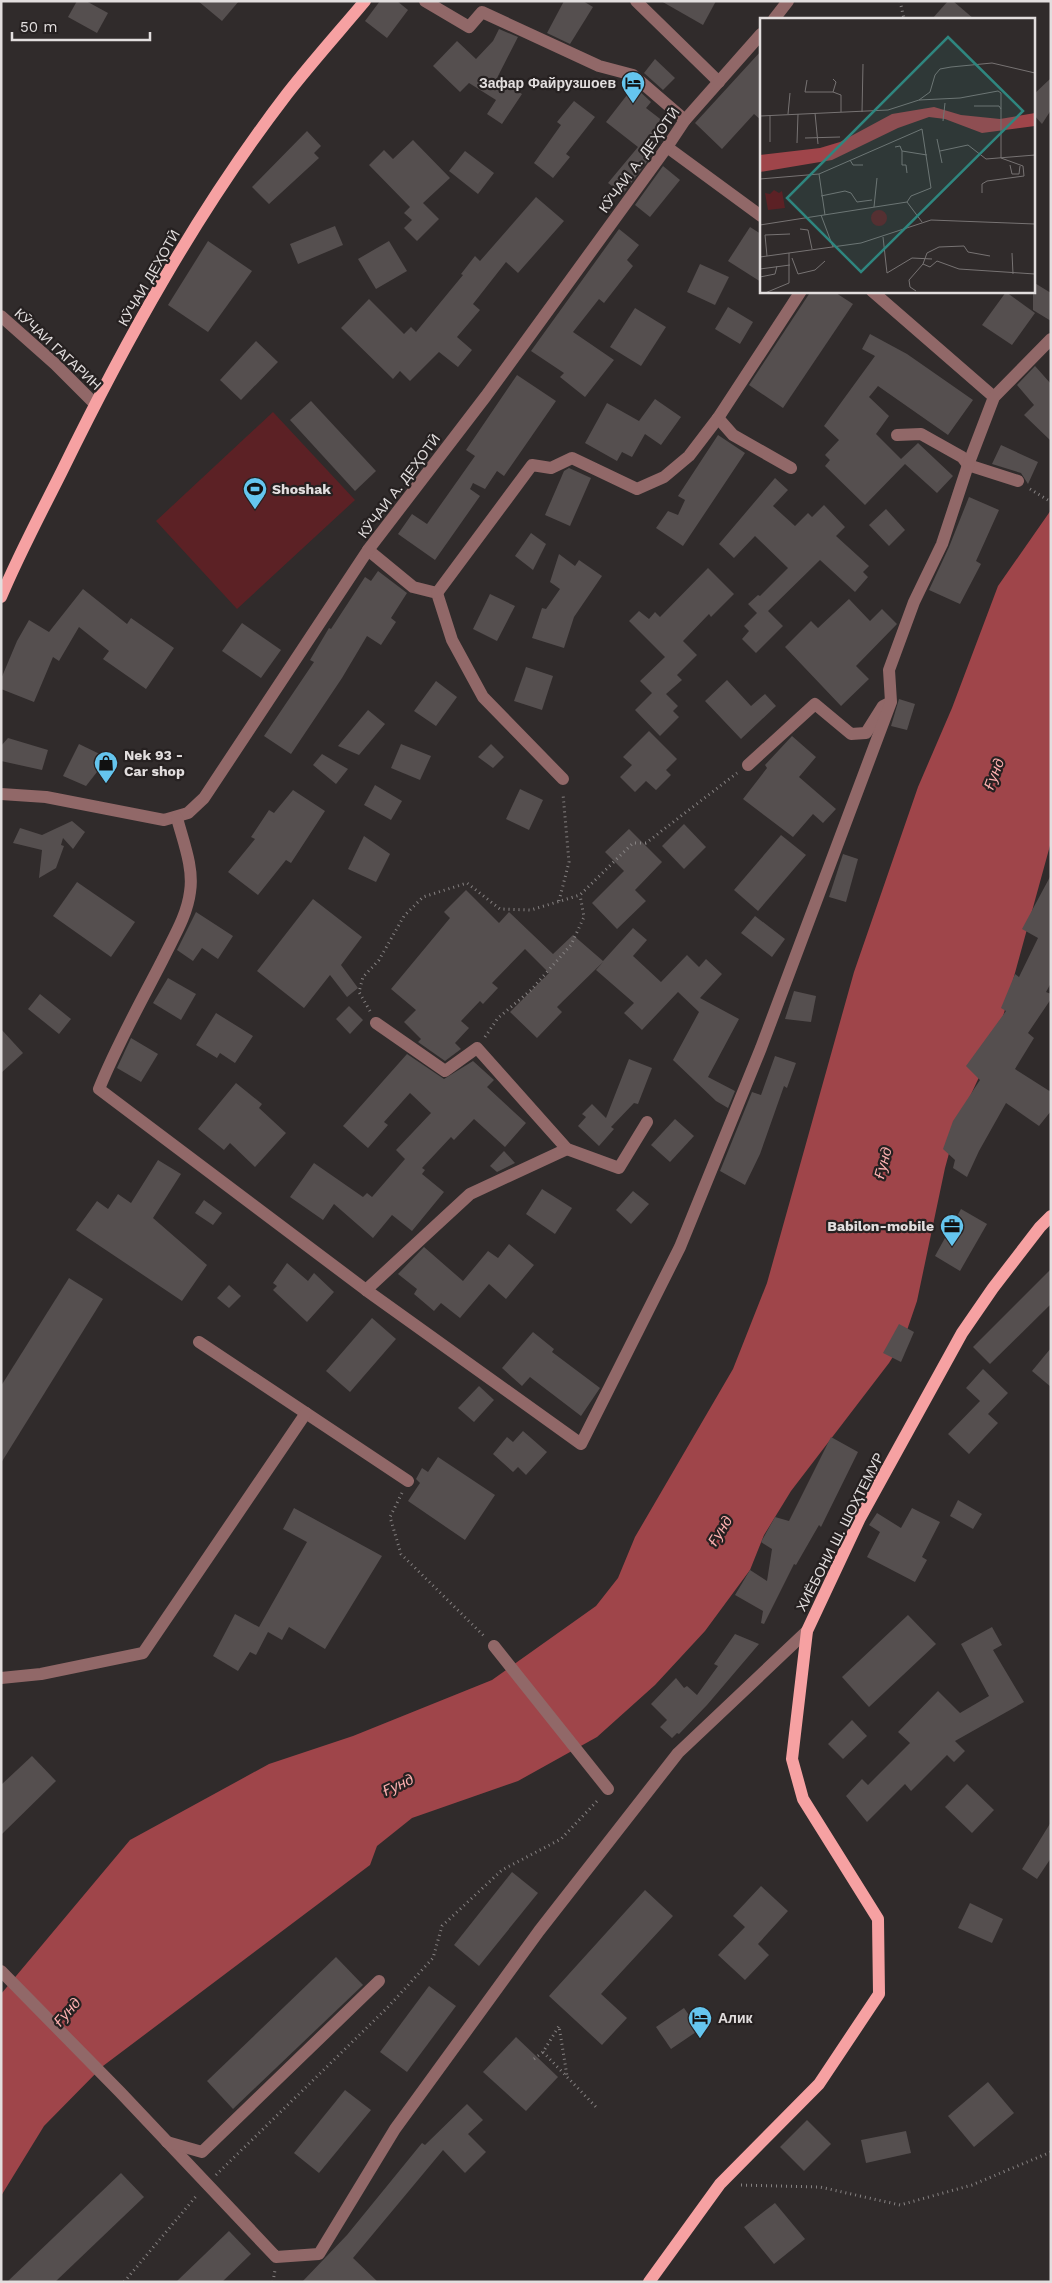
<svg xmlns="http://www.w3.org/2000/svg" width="1052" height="2283" font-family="'Work Sans',sans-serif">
	<rect width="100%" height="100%" fill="#302b2b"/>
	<path fill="#5c2125" d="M273,412L355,500L237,609L156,521Z"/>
	<path fill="#9f454a" d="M1051,510V842L1004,1013L989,1056L957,1124L945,1168L917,1301L904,1339L889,1363L791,1491L764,1535L750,1570L705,1631L655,1685L597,1737L518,1781L412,1818L377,1846L370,1865L103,2066L44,2126L1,2196V1994L130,1840L269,1764L353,1736L492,1680L596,1606L618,1578L635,1537L733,1369L767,1283L854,972L918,787L952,708L998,586Z"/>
	<g fill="#554f4f">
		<path d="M77,1H86L108,13L97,33L68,17Z"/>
		<path d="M198,1H239L222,21Z"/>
		<path d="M380,1H397L408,10L387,38L365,21Z"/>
		<path d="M564,1H583L593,7L570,44L547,33Z"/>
		<path d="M661,1H716L703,25Z"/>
		<path d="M948,1H953L974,19H932Z"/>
		<path d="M499,29L518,37L497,78L522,94L502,124L487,114L496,100L469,83L460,92L433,66L457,41L476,59L493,41Z"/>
		<path d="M761,51V120L754,114L722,149L695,123Z"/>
		<path d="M655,59L675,78L663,90L644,73Z"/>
		<path d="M1051,78V110L1042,124L1033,114V95Z"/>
		<path d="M634,86L651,102L646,108L668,125L646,152L651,156L623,194L608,183L638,147L606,122Z"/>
		<path d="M574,101L595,117L566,154L570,157L553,178L534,163L561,125L557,122Z"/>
		<path d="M307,131L321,146L314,153L319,158L269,204L252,187Z"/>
		<path d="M413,140L450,178L423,203L439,219L417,241L404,228L412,220L404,213L410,207L369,165L384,150L393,159Z"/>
		<path d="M465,151L494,173L478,194L449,171Z"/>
		<path d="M663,166L680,180L650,217L635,205Z"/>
		<path d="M536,197L564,221L518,273L506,262L473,304L480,310L457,337L472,350L458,367L439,352L410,381L400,371L393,379L341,328L369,299L404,334L411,327L416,332L463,275L461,274L475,256L480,261Z"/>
		<path d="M335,226L343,245L298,264L290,244Z"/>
		<path d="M750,227L761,234V282L728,261Z"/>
		<path d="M619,229L639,245L627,260L633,266L604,303L599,299L573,332L614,360L585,397L560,377L564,373L531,351Z"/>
		<path d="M208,241L252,271L208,332L168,305Z"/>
		<path d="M389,241L407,271L376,289L358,259Z"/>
		<path d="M700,264L729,277L715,305L687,292Z"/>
		<path d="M1033,282L1051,293V321L1033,310Z"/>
		<path d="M811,291H833L853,304L783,408L749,385Z"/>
		<path d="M1006,292L1035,313L1012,345L982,325Z"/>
		<path d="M728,307L753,322L740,344L715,329Z"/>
		<path d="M635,308L666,327L641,366L610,347Z"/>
		<path d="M870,334L907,354L973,400L948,435L878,386L869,397L889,416L876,434L901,459L918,443L953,476L937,493L905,464L865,505L825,466L830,460L825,455L839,440L824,426L875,356L862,349Z"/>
		<path d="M256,341L278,362L241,400L220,380Z"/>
		<path d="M1035,366L1051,384V441L1024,415L1034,405L1017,385Z"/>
		<path d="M517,375L556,401L504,476L497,471L485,489L473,483L470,489L480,496L435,560L398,534L412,514L427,524L475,456L466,450Z"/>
		<path d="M655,399L681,417L661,445L645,434L632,457L622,452L617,461L585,443L607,403L639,421Z"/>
		<path d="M311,401L376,471L355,491L290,420Z"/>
		<path d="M718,435L745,453L683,546L656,528L668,511L678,515L685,500L678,496Z"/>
		<path d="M1001,445L1038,462L1028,484L1021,473L992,464Z"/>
		<path d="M569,468L591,478L570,526L545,515L564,471Z"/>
		<path d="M775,478L788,490L773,506L795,526L808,513L812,517L824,505L845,527L836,536L869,566L863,572L868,577L855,592L820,560L768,611L783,626L756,653L742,639L749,631L744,626L757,613L748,604L758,595L760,596L788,568L755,536L734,558L719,544Z"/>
		<path d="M969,497L999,510L976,561L981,564L960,604L929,590L949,547Z"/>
		<path d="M886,509L905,530L889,546L869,525Z"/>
		<path d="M531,533L546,544L533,570L515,556Z"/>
		<path d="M559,554L575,566L579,560L602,576L574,617L564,648L532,638L542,608L546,609L560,589L550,582Z"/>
		<path d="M708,568L734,594L711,617L709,614L683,641L697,655L677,675L682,680L666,694L678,706L673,711L679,717L660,736L635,710L652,693L640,681L665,657L629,621L639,611L649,619L655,612L660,617Z"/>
		<path d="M378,571L407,593L391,618L396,622L381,645L367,636L342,678L291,754L264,736L314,662L310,660L329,628L331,629L365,577L371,581Z"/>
		<path d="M83,589L127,624L131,618L174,648L146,689L103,659L109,651L79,627L59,661L53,657L34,702L1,689V679L17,641L29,620L49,632Z"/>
		<path d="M490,594L515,606L497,641L473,629Z"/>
		<path d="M849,599L870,621L882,609L897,624L856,666L869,679L841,706L785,647L811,621L818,628Z"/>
		<path d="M242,623L281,650L261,678L222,651Z"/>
		<path d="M526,667L553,676L542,710L514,701Z"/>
		<path d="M727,680L751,706L765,694L776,706L741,739L705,701Z"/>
		<path d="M436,681L457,697L436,726L414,711Z"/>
		<path d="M899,699L915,704L907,730L891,726Z"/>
		<path d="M368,710L385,724L359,755L338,746Z"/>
		<path d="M649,731L677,759L666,770L671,775L656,790L646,781L635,792L620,777L632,765L623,757Z"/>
		<path d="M792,736L816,757L799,777L836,809L823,823L813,814L793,837L743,799L767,768L765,765Z"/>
		<path d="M8,738L48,750L42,770L1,761V746Z"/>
		<path d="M79,744L108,758L86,786L63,776Z"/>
		<path d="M401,744L431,756L420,780L391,768Z"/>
		<path d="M491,744L504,757L493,768L478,757Z"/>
		<path d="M322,754L348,769L336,784L313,765Z"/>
		<path d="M375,785L402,801L391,820L364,805Z"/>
		<path d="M520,789L543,800L529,830L506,819Z"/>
		<path d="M293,790L325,811L291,863L286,860L258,895L228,872L255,839L251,837L269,810L274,813Z"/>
		<path d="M72,821L85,832L73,849L63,838L61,845L64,846L56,868L39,878L42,850L13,843L20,828L42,835Z"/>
		<path d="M684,824L706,847L684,869L662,846Z"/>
		<path d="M629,829L662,862L635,890L646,901L617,929L592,903L624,871L605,852Z"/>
		<path d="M781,835L806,855L758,911L734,890Z"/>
		<path d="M364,836L390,854L376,882L348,869Z"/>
		<path d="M843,854L858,859L846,902L829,897Z"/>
		<path d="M1051,875V983L1046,992L1051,994V999L1028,1033L1034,1038L1015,1069L1051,1092V1111L1039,1126L1006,1103L979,1151L967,1177L953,1168L955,1160L943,1149L953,1121L980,1080L966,1066L1006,1011L1001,1008L1015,974L1019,977L1038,938L1022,929Z"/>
		<path d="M77,882L135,922L111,957L53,916Z"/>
		<path d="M466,890L499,923L509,912L553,954L573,935L603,961L633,928L647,940L633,956L661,982L687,955L699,967L706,959L722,974L700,998L739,1019L708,1077L735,1091L728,1108L716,1101L673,1060L699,1012L678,992L642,1030L624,1013L634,1003L596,970L603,962L557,1007L562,1012L537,1038L510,1012L549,973L525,949L492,983L498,988L483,1004L480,1001L461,1021L469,1028L455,1043L461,1049L445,1061L418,1042L421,1039L404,1022L416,1010L391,989L450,918L444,912Z"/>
		<path d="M313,899L362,937L341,965L358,988L347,997L330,975L304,1008L257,971Z"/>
		<path d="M196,912L233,936L218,959L202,948L193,961L177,950Z"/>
		<path d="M755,916L785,939L772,957L741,933Z"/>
		<path d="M168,978L196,994L181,1020L153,1003Z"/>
		<path d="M794,991L816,996L811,1022L785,1019Z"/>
		<path d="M40,994L71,1019L59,1034L28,1009Z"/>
		<path d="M349,1006L363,1020L350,1034L336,1019Z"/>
		<path d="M216,1013L253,1036L235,1063L220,1053L217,1058L196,1045Z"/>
		<path d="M1,1029L23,1053L1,1073Z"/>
		<path d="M131,1038L158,1054L141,1082L117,1068Z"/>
		<path d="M407,1054L444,1079L473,1061L494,1080L487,1087L526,1123L505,1147L474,1119L454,1140L451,1137L422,1168L425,1170L422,1174L444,1192L412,1231L392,1215L373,1238L334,1204L323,1220L290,1197L314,1163L363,1197L367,1193L372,1197L405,1159L396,1150L431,1113L410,1093L384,1122L388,1125L368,1148L343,1126Z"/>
		<path d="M775,1056L796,1063L787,1088L784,1086L760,1154L745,1185L720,1171L752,1092L761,1095Z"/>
		<path d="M629,1059L652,1068L638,1104L634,1103L611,1127L614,1129L599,1146L578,1126L586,1117L582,1114L592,1104L606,1118Z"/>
		<path d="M236,1083L262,1104L259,1108L286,1133L255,1167L230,1143L224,1150L198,1129Z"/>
		<path d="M675,1119L694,1136L670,1162L651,1145Z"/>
		<path d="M504,1151L515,1163L497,1172L490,1166Z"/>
		<path d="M158,1160L181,1174L153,1218L207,1265L182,1301L76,1230L97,1201L108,1209L118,1194L131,1203Z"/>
		<path d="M542,1189L572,1208L555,1234L526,1214Z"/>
		<path d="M633,1191L649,1204L631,1224L616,1210Z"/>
		<path d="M204,1200L222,1213L213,1225L195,1213Z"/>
		<path d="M961,1209L987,1224L960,1271L935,1256Z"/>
		<path d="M509,1244L534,1265L506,1299L489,1284L460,1318L441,1303L434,1311L414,1294L417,1289L398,1274L424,1247L463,1281L488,1251L498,1258Z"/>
		<path d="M287,1263L308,1281L314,1273L334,1292L307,1322L273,1290L277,1286L273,1283Z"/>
		<path d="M1051,1269V1304L990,1364L973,1347Z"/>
		<path d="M69,1278L103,1299L1,1463V1386Z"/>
		<path d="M229,1285L241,1296L229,1308L217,1298Z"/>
		<path d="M372,1318L396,1339L350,1392L326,1371Z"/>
		<path d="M899,1324L914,1332L901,1362L883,1353Z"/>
		<path d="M533,1332L554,1349L552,1352L600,1388L581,1416L530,1377L522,1386L502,1368Z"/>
		<path d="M1051,1348V1387L1032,1371Z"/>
		<path d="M983,1369L1008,1393L988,1414L998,1423L969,1454L948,1434L980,1401L966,1388Z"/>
		<path d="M479,1386L494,1400L474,1422L458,1408Z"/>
		<path d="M523,1431L547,1452L526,1475L518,1467L513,1472L493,1454L507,1437L513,1442Z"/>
		<path d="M831,1437L858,1452L821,1527L819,1525L796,1565L794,1564L764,1624L761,1623L763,1611L735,1595L750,1570L767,1581L772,1549L761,1542L775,1517L789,1521Z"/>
		<path d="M438,1457L495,1495L465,1540L408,1501L420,1483L416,1479L422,1468L428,1472Z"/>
		<path d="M958,1500L982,1514L973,1529L950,1516Z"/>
		<path d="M294,1508L382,1556L325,1649L289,1627L282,1640L268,1632L256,1655L250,1652L238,1671L213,1656L235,1614L259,1627L307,1542L283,1529Z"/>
		<path d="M912,1508L940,1522L922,1557L927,1560L915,1582L867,1557L880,1532L869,1525L877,1513L901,1528Z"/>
		<path d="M908,1615L936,1644L869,1707L842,1677Z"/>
		<path d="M992,1627L1002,1645L993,1650L1024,1702L955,1741L965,1751L954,1762L947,1755L911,1791L905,1784L867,1822L846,1796L862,1779L868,1785L910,1743L898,1732L938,1691L960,1713L989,1696L961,1644Z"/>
		<path d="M735,1634L759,1644L707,1705L679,1734L677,1733L672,1738L660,1727L667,1720L651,1704L676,1678L684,1688L687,1686L697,1695L718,1666L714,1664Z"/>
		<path d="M852,1720L867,1736L843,1759L828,1744Z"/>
		<path d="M32,1756L56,1781L1,1835V1785Z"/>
		<path d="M967,1784L994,1810L972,1833L945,1807Z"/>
		<path d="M1051,1822V1858L1037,1879L1022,1869Z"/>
		<path d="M512,1872L538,1893L479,1966L454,1945Z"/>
		<path d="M761,1886L788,1911L758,1944L769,1955L745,1980L718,1955L745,1927L733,1916Z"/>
		<path d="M645,1890L673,1916L601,1994L627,2018L602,2045L549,1996Z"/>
		<path d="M970,1903L1003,1919L992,1943L958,1928Z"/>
		<path d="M336,1957L363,1985L233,2109L207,2081Z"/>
		<path d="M429,1986L456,2006L407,2072L380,2052Z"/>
		<path d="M684,2008L699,2030L671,2049L656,2027Z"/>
		<path d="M516,2037L558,2077L526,2111L483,2072Z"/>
		<path d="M988,2082L1014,2113L974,2147L948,2116Z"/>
		<path d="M345,2090L371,2110L319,2173L294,2153Z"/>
		<path d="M467,2104L483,2120L468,2134L486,2152L465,2173L443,2150L353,2258L378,2282H302L347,2235L422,2143L425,2145Z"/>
		<path d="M807,2120L831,2144L804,2171L780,2147Z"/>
		<path d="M906,2131L911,2153L866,2163L861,2140Z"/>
		<path d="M121,2173L144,2197L55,2282H7Z"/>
		<path d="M775,2203L805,2239L774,2264L744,2227Z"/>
		<path d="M229,2231L251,2254L222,2282H176Z"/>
	</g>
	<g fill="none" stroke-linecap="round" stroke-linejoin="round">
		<g stroke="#868282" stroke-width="3" stroke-dasharray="1 4" stroke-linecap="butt">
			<path d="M900,1L904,19"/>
			<path d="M1030,489L1051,502"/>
			<path d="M559,901L569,862L563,794"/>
			<path d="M370,1011L359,992L363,977L379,960L404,916L423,897L467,883L500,909L531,910L580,895L633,843H646L737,773"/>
			<path d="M485,1037L498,1018L531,990L571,945L584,917L580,895"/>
			<path d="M402,1493L390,1517L401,1554L485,1637"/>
			<path d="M543,2052L596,2107"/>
			<path d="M534,2059L543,2052L559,2026L567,2076"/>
			<path d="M216,2175L387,2008L433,1958L442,1926L502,1870L561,1839L599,1799"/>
			<path d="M741,2185L820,2187L900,2205L972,2185L1051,2152"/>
			<path d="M124,2282L198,2194"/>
			<path d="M273,2282L275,2270"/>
		</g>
		<g stroke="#916868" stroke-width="12">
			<path d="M425,1L469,27L482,12L599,66L633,75L685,120"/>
			<path d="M636,1L719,82"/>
			<path d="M774,19L788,1"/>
			<path d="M667,147L761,216"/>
			<path d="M872,291L994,397"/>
			<path d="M1,316L55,364L95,404"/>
			<path d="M718,418L733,435L791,468"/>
			<path d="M897,435L921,434L962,457L968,465L1018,481"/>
			<path d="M368,550L413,587L437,593L452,640L483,697L563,779"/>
			<path d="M437,593L532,465L551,468L572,458L637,489L664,477L689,456L718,418L801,291"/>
			<path d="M748,765L815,704L851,734L866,733L883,706L887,704"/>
			<path d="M1,794L46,797L164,820L188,813L204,798L368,550L486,396L667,147L685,120L761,34"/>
			<path d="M177,818C183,841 194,868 190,892C187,916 173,938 163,959C141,1002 117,1044 99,1089L366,1290L581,1444L680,1247L761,1048L891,702L889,670L914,602L942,544L968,465L994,397L1051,339"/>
			<path d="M376,1023L445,1071L477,1048L567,1149L619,1168L647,1122"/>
			<path d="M366,1290L470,1194L567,1149"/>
			<path d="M199,1342L408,1481"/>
			<path d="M494,1646L608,1789"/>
			<path d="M1,1678L41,1674L143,1653L306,1413"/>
			<path d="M1,1971L120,2092L276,2257L319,2254L395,2129L539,1931L678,1753L807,1631"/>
			<path d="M167,2142L202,2152L379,1981"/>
		</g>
		<g stroke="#f6a1a2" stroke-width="12">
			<path d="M1,597C19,554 41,513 62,471C126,340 198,210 287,94C312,62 339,32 365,1"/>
			<path d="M649,2282L720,2184L819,2084L879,1994L878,1919L803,1799L792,1759L807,1631L860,1518L962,1333L993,1288L1040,1227L1051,1216"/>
		</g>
	</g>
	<defs>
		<g id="hotel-pin" transform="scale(1.25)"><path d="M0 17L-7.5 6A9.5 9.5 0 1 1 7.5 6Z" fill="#65c5ee" stroke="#262121"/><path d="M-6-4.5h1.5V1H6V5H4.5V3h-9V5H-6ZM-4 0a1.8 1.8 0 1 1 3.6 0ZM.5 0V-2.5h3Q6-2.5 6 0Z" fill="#111"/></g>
		<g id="stadium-pin" transform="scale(1.25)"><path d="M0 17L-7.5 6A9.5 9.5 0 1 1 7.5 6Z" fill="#65c5ee" stroke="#262121"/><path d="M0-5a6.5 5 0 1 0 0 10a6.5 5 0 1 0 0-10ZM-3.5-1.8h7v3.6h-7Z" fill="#111"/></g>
		<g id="shop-pin" transform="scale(1.25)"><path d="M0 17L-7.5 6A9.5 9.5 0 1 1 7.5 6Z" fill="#65c5ee" stroke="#262121"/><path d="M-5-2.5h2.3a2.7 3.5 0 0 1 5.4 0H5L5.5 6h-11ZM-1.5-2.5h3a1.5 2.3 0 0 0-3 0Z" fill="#111"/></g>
		<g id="office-pin" transform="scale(1.25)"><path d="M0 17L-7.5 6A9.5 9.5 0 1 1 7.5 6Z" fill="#65c5ee" stroke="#262121"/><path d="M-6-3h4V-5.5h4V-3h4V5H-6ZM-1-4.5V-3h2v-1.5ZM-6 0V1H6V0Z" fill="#111"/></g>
	</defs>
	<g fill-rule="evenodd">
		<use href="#hotel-pin" x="633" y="83"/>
		<use href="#stadium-pin" x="255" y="489"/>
		<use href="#shop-pin" x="106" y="763"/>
		<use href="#office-pin" x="952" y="1226"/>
		<use href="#hotel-pin" x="700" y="2018"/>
	</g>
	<g text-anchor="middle" stroke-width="4.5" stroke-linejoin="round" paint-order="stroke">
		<g font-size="14" font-weight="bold" fill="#e2dede" stroke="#262121" text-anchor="start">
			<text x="616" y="88" text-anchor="end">Зафар Файрузшоев</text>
			<text x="272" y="494">Shoshak</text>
			<text x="124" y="760">Nek 93 -<tspan x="124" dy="16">Car shop</tspan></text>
			<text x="934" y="1231" text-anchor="end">Babilon-mobile</text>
			<text x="718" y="2023">Алик</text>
		</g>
		<g font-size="14" fill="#e2dede" stroke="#262121">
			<text transform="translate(639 160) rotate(-54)" y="5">КӮЧАИ А. ДЕҲОТӢ</text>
			<text transform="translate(149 278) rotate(-60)" y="5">КӮЧАИ ДЕҲОТӢ</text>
			<text transform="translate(58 349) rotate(43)" y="5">КӮЧАИ ГАГАРИН</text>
			<text transform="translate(399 486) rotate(-53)" y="5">КӮЧАИ А. ДЕҲОТӢ</text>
			<text transform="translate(840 1532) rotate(-63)" y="5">ХИЁБОНИ Ш. ШОҲТЕМУР</text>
		</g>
		<g font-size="15" font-style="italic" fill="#fdb0b0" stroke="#262121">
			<text transform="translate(994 774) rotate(-69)" y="5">Ғунд</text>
			<text transform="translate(883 1163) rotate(-75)" y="5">Ғунд</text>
			<text transform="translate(720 1531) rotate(-58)" y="5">Ғунд</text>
			<text transform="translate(398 1785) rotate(-25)" y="5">Ғунд</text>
			<text transform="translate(67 2012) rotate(-49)" y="5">Ғунд</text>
		</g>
	</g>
	<g transform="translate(760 18)">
		<rect width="275" height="275" fill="#302b2b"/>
		<path d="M14,172L19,175L22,173L25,190L8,192L5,175L10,176ZM111 200a8 8 0 1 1 16 0a8 8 0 1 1-16 0Z" fill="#5c2125"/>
		<path d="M174,89L201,97L240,101L275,95V108L222,115L185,101L169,99L138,110L72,142L0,154V137L60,130L80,124L132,96Z" fill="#9f454a"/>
		<path fill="none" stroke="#777373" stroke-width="1" d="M73,61L76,64L73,74L81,77V94M47,62L45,74H73M159,82L200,80L238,73L241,75V140L263,148L264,158L227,163L222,166V175M214,88H239L241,91M102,94L103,46M55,95L58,126M28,96L30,75M10,97V124M0,98L128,92L159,82L170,74L175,57L180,51L191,49L232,45L275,55M183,103L185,85M45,120L80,119M177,121L182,145M37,125L38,96M135,129L140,128L142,133V147H146L147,155M142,133L167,137M180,133L208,127L226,141L275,137M90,142L93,147H103M250,147L252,156H259L260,148M59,156L65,197M0,161L59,156L162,111L171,170L151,178L147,184M61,178L85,173L91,175L97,184L112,182M147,184L162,204M114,189L117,160M61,197L73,229M0,207L147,184M40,211L48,212L52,231M123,219L127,255L152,240L172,241M252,235L253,256M7,238L5,217L30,216M230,238L208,234L204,228L179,229L167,235L163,246L170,249L177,243L199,251L275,256M0,239L101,225L171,202L275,206M32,240L38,256L55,252L65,243M0,251L30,247M0,259L15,256L17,248M156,273L150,269L149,262L163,246M5,275L29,265V235"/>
		<path fill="#2f867f" fill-opacity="0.15" stroke="#2f867f" stroke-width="2.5" d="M188,19L263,93L101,254L27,180Z"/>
		<rect width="275" height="275" fill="none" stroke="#e2dede" stroke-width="2.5"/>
	</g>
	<rect width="1052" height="2283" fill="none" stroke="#e2dede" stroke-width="5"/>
	<path d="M12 32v8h138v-8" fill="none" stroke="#e2dede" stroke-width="2.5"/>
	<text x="20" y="32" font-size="15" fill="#e2dede" stroke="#262121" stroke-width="4" paint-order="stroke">50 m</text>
</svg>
